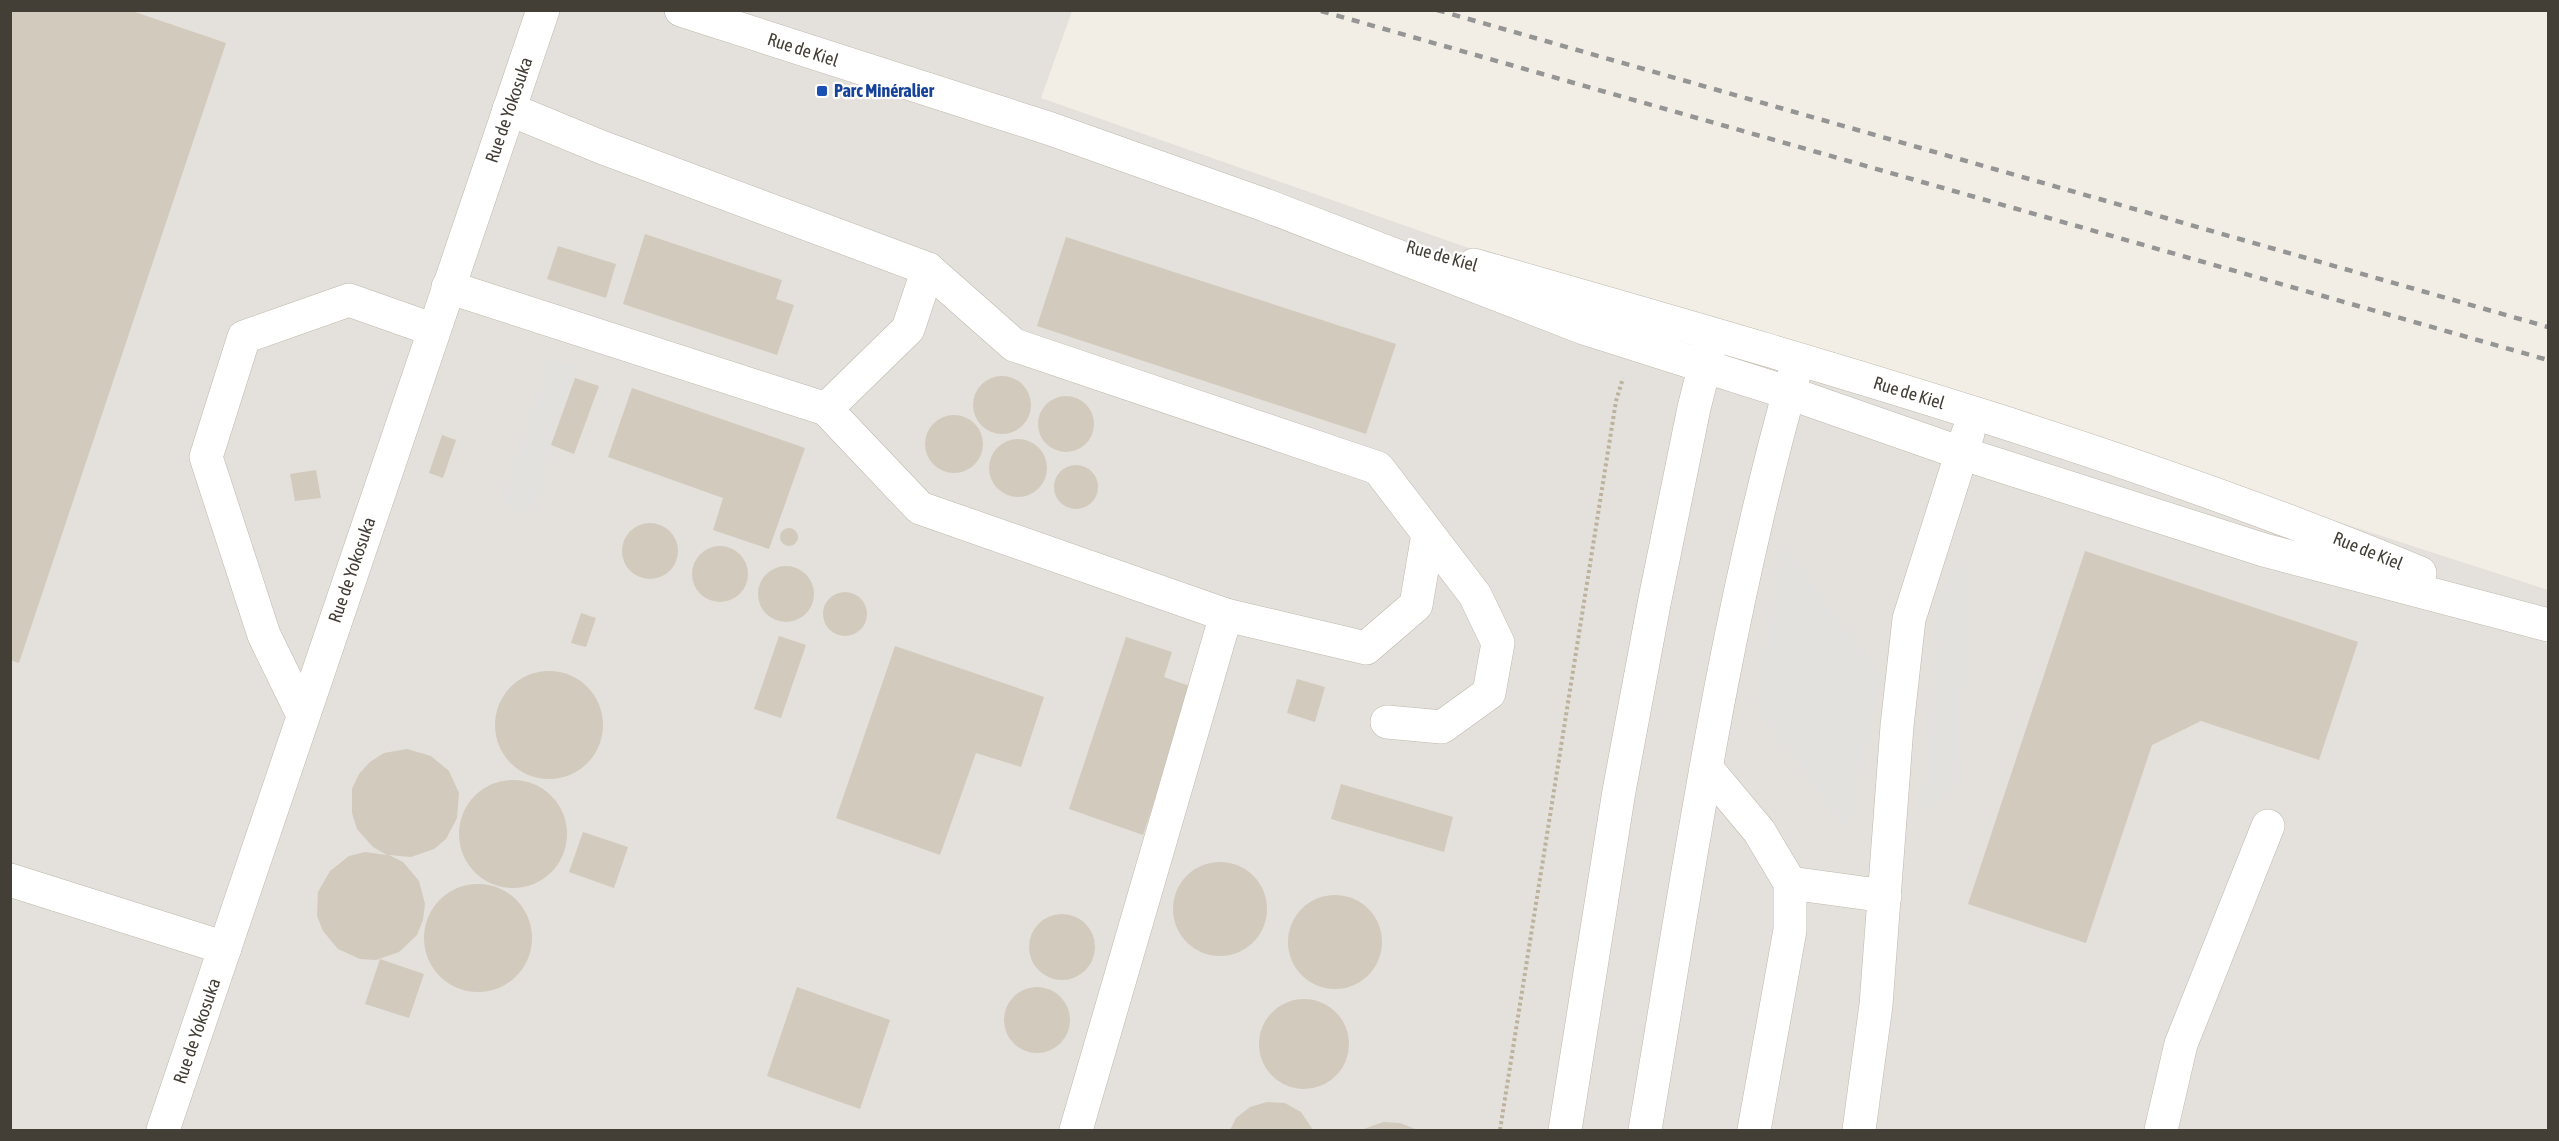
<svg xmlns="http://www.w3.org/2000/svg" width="2559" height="1141" font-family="'Asap Condensed',sans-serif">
	<rect width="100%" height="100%" fill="#f2eee6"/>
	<path fill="#e4e0db" d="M10,11H1072L1041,98L1705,331L2021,419L2548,590V1130H11Z"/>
	<g fill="#e3e1de">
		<path d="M550,359L579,367L531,514L501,502Z"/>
		<path d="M1782,543L1880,677L1847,832L1755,704Z"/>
		<path d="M1970,554L1957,786L1922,815L1940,593Z"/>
	</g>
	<g fill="#d2cabc">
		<path d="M10,10H129L226,43L19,663L10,660Z"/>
		<path d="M645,234L782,280L776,299L794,305L777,355L623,304Z"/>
		<path d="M1066,237L1396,344L1366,434L1037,326Z"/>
		<path d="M558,246L616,264L606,298L547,279Z"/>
		<circle cx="1002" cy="405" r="29"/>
		<path d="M575,378L599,386L574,454L551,445Z"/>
		<path d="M632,388L805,448L769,549L713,530L723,498L608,457Z"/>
		<circle cx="1066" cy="424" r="28"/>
		<circle cx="954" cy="444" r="29"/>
		<path d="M442,435L456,440L443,478L429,473Z"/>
		<circle cx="1018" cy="468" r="29"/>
		<circle cx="1076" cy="487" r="22"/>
		<path d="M316,470L321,498L295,501L290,474Z"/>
		<circle cx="650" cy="551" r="28"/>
		<circle cx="789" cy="537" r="9"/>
		<circle cx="720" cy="574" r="28"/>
		<path d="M2085,551L2358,642L2319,760L2201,721L2152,745L2086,943L1968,904Z"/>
		<circle cx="786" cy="594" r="28"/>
		<circle cx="845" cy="614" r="22"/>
		<path d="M581,613L596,618L586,647L571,643Z"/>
		<path d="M779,636L806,645L781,718L754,709Z"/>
		<path d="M1126,637L1172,652L1164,677L1192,687L1143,835L1069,809Z"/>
		<path d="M895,646L1044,697L1021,767L976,753L940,855L836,818Z"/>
		<circle cx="549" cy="725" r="54"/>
		<path d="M1297,679L1325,687L1315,722L1287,713Z"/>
		<path d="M407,749L431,756L449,771L459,793L457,818L446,839L434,849L411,857L389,855L403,862L419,881L425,904L423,920L417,935L399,952L376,960L360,959L338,949L323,931L317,916L318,892L330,871L349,856L365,852L387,855L373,847L357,829L352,813V789L359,774L370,762L384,753Z"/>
		<circle cx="513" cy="834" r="54"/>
		<path d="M1341,784L1453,817L1444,852L1331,819Z"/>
		<path d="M583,832L628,847L614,888L569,872Z"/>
		<circle cx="1220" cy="909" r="47"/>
		<circle cx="478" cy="938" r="54"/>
		<circle cx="1335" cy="942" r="47"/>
		<circle cx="1062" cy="947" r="33"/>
		<path d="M380,959L424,974L409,1018L365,1004Z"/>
		<circle cx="1037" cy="1020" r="33"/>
		<path d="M797,987L890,1020L860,1109L767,1076Z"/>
		<circle cx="1304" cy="1044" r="45"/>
		<path d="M1267,1102L1285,1103L1301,1112L1313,1130H1230L1236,1118L1250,1107Z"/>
		<path d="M1383,1122L1400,1123L1418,1130H1361Z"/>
	</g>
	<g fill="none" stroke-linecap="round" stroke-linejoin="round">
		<g stroke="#bfb9ac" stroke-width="34">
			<g id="minor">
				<path d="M681,10L1051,129L1265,205L1584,328L1789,393L1961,453L2264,550L2548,625"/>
				<path d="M1474,265C1793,357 2113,446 2420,573"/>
				<path d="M928,269L1014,345L1378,468L1475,595L1498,643L1489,693L1442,727L1387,722"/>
				<path d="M448,287L826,409L908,329L928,269L601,147L509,109"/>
				<path d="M826,409L920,508L1226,615L1366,648L1416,605L1428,534"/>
				<path d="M303,715L264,635L206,457L244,337L349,300L434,330"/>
				<path d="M1707,769L1759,831L1790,883V930L1754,1130"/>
				<path d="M10,880L225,948"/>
				<path d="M1790,883L1885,896"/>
				<path d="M163,1130L543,10"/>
				<path d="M1076,1130L1226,615"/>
				<path d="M1565,1130L1619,791L1654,604L1694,408L1710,345"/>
				<path d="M1645,1130C1688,876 1724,619 1795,371"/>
				<path d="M1859,1130L1876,1005L1897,726L1909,619L1968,433"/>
				<path d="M2161,1130L2181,1044L2268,826"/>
			</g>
		</g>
		<path stroke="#bdb29c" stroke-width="4" stroke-dasharray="3 3" stroke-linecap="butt" d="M1500,1130L1616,401L1623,378"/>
		<use href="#minor" stroke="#fff" stroke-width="33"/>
		<g stroke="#959595" stroke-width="4.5" stroke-dasharray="8 8" stroke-linecap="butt">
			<path d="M1437,10L2548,327"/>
			<path d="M1321,11L2548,360"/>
		</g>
	</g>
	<rect fill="#1a4fb4" stroke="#fff" stroke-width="2" x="816" y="85" width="12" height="12" rx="3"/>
	<g text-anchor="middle" stroke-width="4.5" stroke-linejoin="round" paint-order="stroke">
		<g font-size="18" fill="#443f36" stroke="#fff">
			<text transform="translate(803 50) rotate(18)" y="6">Rue de Kiel</text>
			<text transform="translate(509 110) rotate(-71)" y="6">Rue de Yokosuka</text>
			<text transform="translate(1442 256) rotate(16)" y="6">Rue de Kiel</text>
			<text transform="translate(1909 393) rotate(17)" y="6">Rue de Kiel</text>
			<text transform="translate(2368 551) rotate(22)" y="6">Rue de Kiel</text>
			<text transform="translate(352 570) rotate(-71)" y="6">Rue de Yokosuka</text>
			<text transform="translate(197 1031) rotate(-71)" y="6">Rue de Yokosuka</text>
		</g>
		<g font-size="18" font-weight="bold" fill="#164399" stroke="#fff" text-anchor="start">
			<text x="834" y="97">Parc Minéralier</text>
		</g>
	</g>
	<rect width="2559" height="1141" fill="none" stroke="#443f36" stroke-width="24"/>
</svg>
